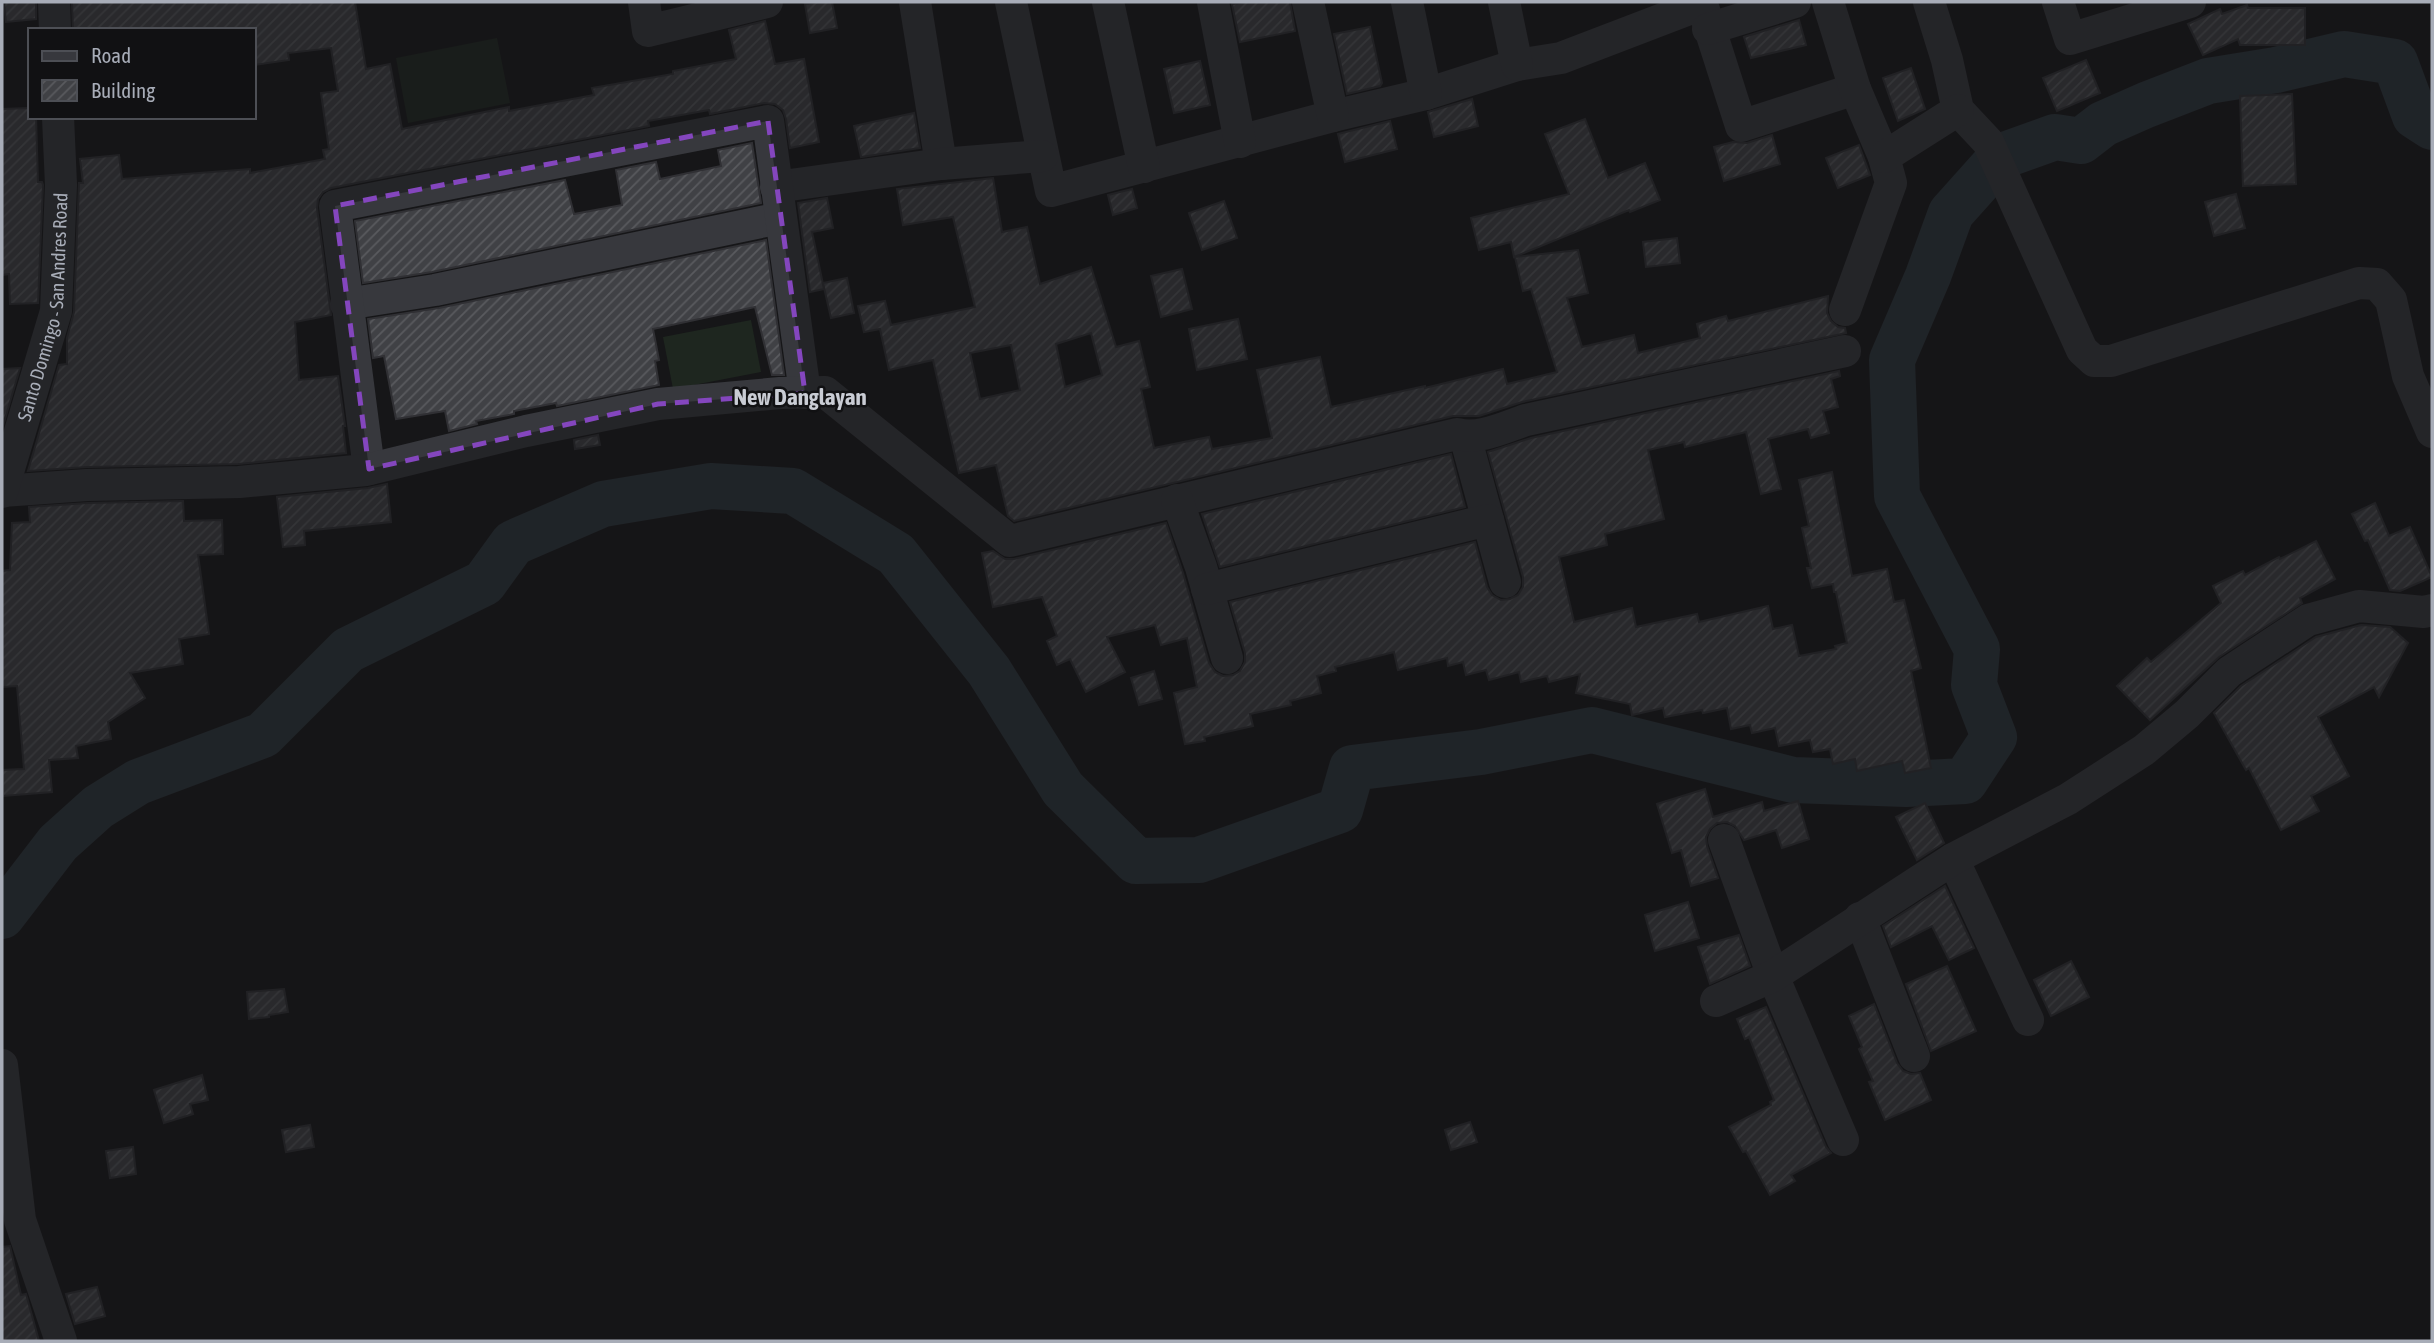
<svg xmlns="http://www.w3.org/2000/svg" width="2434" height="1343" font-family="'Asap Condensed',sans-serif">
	<defs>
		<pattern id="building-hatch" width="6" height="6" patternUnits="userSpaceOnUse" patternTransform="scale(1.75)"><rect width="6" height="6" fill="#404145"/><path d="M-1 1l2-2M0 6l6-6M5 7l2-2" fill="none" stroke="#595a5e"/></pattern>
	</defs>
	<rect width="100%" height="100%" fill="#161618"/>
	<g fill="#1e261f">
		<path d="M497,38L510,103L408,123L396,58Z"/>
		<path d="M751,320L761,372L673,389L663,337Z"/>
	</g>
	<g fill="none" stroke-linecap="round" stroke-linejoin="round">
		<path stroke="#2c353c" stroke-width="46" d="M2,916L58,843L98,807L138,782L263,735L348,650L484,583L513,543L603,504L711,486L793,491L896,554L989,671L1063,789L1136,861L1199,860L1340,810L1352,768L1481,752L1592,730L1793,780L1906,784L1965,781L1994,737L1974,685L1977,649L1897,496L1892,360L1928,276L1951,213L2002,156L2055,137L2081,141L2103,124L2146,105L2208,81L2276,70L2344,54L2395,62L2415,116L2432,127"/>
	</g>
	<g fill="url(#building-hatch)" stroke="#303034" stroke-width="2" fill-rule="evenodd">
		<path d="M4,2H36V19L6,22Z"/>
		<path d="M72,2H355L366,69L390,64L402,129L509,107V111L594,95L592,88L673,74V71L736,59L729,30L765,21L775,64L804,59L819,142L790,148L786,119L783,110L775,104L764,103L710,114L709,110L648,121L649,126L331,188L323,192L318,199L317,208L331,315L295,322L299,380L338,376L345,426H343L346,453L238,464L87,467L28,471L59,365L67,364V338L74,312L79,183H83L80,159L119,155L122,179L250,169V173L325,159L323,150L329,149L321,93L338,91L331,48L288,53L289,60L254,65V30H73Z"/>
		<path d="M817,2H832L837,28L810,33L805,4Z"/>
		<path d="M1245,2H1290L1295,31L1240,42L1232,4Z"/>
		<path d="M2247,5L2248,8H2305V45H2240L2238,39L2203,55L2188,24L2220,9L2222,14Z"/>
		<path d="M1799,20L1806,45L1751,58L1744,37Z"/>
		<path d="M1370,27L1382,83L1380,86L1347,94L1334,34Z"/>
		<path d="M2086,60L2100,93L2057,111L2043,78Z"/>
		<path d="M1200,61L1210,105L1174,113L1164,69Z"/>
		<path d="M1911,68L1925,109L1898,121L1883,78Z"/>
		<path d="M2292,94L2296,184L2243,186L2240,96Z"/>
		<path d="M1472,99L1478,126L1434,137L1428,112Z"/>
		<path d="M30,108V117H36L38,182H42L43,185L38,303L10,304L9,274L2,275V109Z"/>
		<path d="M914,113L920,148L861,157L854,126Z"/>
		<path d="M1585,119L1608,178L1645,163L1660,200L1630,212L1629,210L1514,257L1511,242L1479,250L1471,218L1569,194L1545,134Z"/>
		<path d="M1390,121L1397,149L1345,162L1338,134Z"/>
		<path d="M1772,135L1780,164L1724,181L1714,147L1733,142L1747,143Z"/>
		<path d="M752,143L761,203L432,272L363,283L355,221L565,180L574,214L622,205L616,170L656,162L660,179L721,166L718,150Z"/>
		<path d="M1859,145L1870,175L1838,188L1826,158Z"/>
		<path d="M993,178L1002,232L1027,227L1040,284L1091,267L1116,347L1139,341L1150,387L1141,389L1154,448L1209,437L1212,449L1272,438L1257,370L1320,357L1331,407L1425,386V388L1503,369L1507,384L1557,372L1531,289L1523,291L1515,257L1578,250L1588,293L1567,298L1582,347L1634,335L1638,353L1700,338L1697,324L1726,316L1728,321L1828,296L1827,313L1831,321L1838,327L1845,328L1846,333L1522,402L1479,416H1453L1014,521L1008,516L996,465L959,473L933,360L889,370L880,329L864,332L858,306L885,301L891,325L975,307L953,217L903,225L897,189ZM1091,333L1102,375L1065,387L1056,344ZM1011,345L1020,390L980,399L970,353Z"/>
		<path d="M1132,189L1137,208L1113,215L1108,195Z"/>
		<path d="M2236,194L2245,228L2214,236L2205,202Z"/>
		<path d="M827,198L833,228L812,232L824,289L810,292L798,203Z"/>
		<path d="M1224,201L1237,238L1202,250L1189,213Z"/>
		<path d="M1677,238L1680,263L1646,267L1643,242Z"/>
		<path d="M766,240L784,375H772L755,307L653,329L659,360L655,361L659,385L557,406L556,403L514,411V414L476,421L477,424L449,431L445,411L396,419L384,356L373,358L368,319L439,308Z"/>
		<path d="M1182,269L1192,309L1161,317L1151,276Z"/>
		<path d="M847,278L854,313L831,318L823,283Z"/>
		<path d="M1238,319L1247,359L1197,370L1189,329Z"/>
		<path d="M20,368L2,429V369Z"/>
		<path d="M1839,371L1840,376L1831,379L1838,407L1823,411L1829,433L1811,438L1808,429L1768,439L1781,489L1761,494L1746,432L1685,447L1684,442L1648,450L1664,519L1605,534L1607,545L1559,557L1574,622L1632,608L1636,627L1697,614L1699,622L1768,606L1773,629L1792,625L1799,656L1836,649L1835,646L1847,643L1836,592H1834L1833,584L1812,588L1807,568H1811L1802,528L1809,526L1799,480L1832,472L1852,576L1887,569L1894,602L1904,600L1921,668L1911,671L1931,768L1905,773L1902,761L1857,771L1855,759L1833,764L1830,749L1813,752L1810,740L1779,746L1775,728L1752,733L1750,725L1731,729L1727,708L1703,713L1702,710L1665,717L1663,708L1632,715L1630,704L1576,693L1580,674L1549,682L1547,676L1521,682L1519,672L1489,680L1486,670L1466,675L1463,662L1448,666L1447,658L1398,670L1394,652L1335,667L1336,671L1317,676L1321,693L1290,701L1291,705L1250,714L1253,726L1204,737L1205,741L1185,744L1174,693L1197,687L1187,638L1161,645L1155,625L1107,637L1125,672L1086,692L1070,659L1057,665L1047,641L1057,636L1042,597L993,607L982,553L993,551L1005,559H1014L1166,523L1183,573L1209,663L1215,672L1223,676L1233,675L1240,671L1245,662V653L1230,602L1475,542L1487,587L1492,595L1501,600L1510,599L1518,595L1523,587V577L1488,452L1531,438Z"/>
		<path d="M598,435L600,445L575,449L574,440Z"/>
		<path d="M1451,454L1465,507L1220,567L1202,514Z"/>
		<path d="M387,484L391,522L304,531L305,545L283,547L277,497L368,488Z"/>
		<path d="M183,501L184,521L222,520L223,554L198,555L209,634L179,639L183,664L130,673L145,698L108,722L111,739L76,746L78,758L49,760L52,792L3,796L2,770L24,769L17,686L2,687V571L10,570L12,523L30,522L29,507L88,503Z"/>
		<path d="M2375,503L2389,536L2410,527L2432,577L2400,591L2390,590L2368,540L2365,541L2352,514Z"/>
		<path d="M2316,541L2335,579L2300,598L2302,603L2219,657L2150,720L2117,686L2147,658L2151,662L2221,603L2213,586L2243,571L2245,575L2279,557L2280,559Z"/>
		<path d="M2361,625L2390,627L2408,643L2379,697L2374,687L2318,717L2349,776L2311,796L2319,811L2281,830L2249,768L2246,770L2214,713L2241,686L2316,637Z"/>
		<path d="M1154,671L1162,699L1139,705L1131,678Z"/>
		<path d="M1705,789L1713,817L1762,802L1764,811L1798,801L1809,839L1782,848L1776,830L1744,840L1735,826L1727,822L1717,823L1710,829L1706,837L1707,846L1718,878L1691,886L1681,850L1672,853L1657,804Z"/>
		<path d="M1925,803L1944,843L1917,860L1896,817Z"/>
		<path d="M1945,886L1974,948L1949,960L1932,926L1891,947L1883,926Z"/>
		<path d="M1688,902L1699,938L1655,951L1645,915Z"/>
		<path d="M1739,935L1750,966L1710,984L1698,947Z"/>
		<path d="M2071,961L2089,997L2051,1016L2034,980Z"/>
		<path d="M1947,966L1976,1031L1931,1051L1906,984Z"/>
		<path d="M284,989L288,1012L269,1015V1017L249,1019L247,992Z"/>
		<path d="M1874,1004L1897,1063L1903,1071L1911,1074L1920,1073L1931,1100L1885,1120L1869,1082L1873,1081L1859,1049L1862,1047L1849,1016Z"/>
		<path d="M1766,1007L1826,1147L1831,1153L1791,1175L1795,1181L1770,1195L1746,1151L1743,1152L1729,1127L1771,1105L1770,1102L1774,1100L1749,1037L1745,1039L1737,1019Z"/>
		<path d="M202,1075L208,1100L190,1104L193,1114L164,1123L154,1090Z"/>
		<path d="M1470,1122L1477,1142L1451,1150L1445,1130Z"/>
		<path d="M310,1125L314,1147L286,1152L282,1130Z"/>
		<path d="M133,1147L136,1174L110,1178L106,1151Z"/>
		<path d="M10,1246L21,1295L26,1294L39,1341H2V1247Z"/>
		<path d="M97,1287L105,1316L75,1324L66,1294Z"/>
	</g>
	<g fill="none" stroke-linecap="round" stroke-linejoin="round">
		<g stroke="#37383d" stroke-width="32">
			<path d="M54,2L55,30"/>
			<path d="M644,2L648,31L767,2"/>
			<path d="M915,2L941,164"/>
			<path d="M1011,2L1051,191L1333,116L1426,94L1517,65L1561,58L1702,4L1741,126L1855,89"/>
			<path d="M1108,2L1144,167"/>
			<path d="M1213,2L1240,142"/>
			<path d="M1308,2L1333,116"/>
			<path d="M1407,2L1426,94"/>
			<path d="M1504,2L1517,65"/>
			<path d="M1828,2L1855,89L1884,157L1891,183L1845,310"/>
			<path d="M1929,2L1947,60L1958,110L1988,142L2082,350L2094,361H2111L2359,283L2377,284L2391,300L2408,376L2432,432"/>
			<path d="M2058,2L2070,39L2190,2"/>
			<path d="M1708,29L1795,2"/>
			<path d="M1884,157L1958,110"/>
			<path d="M776,187L941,164L1042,156"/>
			<path d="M346,304L435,290L780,218"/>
			<path d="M1465,436L1488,520"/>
			<path d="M369,469L335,206L768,121L805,393"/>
			<path d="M2,491L87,485L239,482L366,470L526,431L658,404L780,393L825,392L1010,541L1457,434C1479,440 1505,427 1526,420L1845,351"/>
			<path id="s1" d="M2,492L56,311L61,185L58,117"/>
			<path d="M1177,500L1201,567L1227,658"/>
			<path d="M1207,589L1488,520L1505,582"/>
			<path d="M1724,840L1773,976L1843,1140"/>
			<path d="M1953,859L2028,1020"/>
			<path d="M1860,918L1914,1056"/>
			<path d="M1716,1001L1773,976L1953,859L2068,799L2144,750L2187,714L2229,672L2308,620L2359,606L2424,612L2432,610"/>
			<path d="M2,1065L20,1220L61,1341"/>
		</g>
	</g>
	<path d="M0 0H2434V1343H0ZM768,121L805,393L658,404L369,469L335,206Z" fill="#161618" fill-opacity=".55" fill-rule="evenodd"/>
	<path fill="none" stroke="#8446be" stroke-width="5" stroke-dasharray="14 9" stroke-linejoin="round" d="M768,121L805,393L658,404L369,469L335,206Z"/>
	<g text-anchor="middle" stroke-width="5" stroke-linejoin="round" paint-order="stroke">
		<g font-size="19" fill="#a8adb8" stroke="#111113">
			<text dy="7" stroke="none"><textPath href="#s1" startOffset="191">Santo Domingo - San Andres Road</textPath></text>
		</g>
		<g font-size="23" font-weight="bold" fill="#c9ccd4" stroke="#111113">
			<text x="800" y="405">New Danglayan</text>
		</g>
	</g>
	<rect width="2434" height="1343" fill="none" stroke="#a8adb8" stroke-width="7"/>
	<rect x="28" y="28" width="228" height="91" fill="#111113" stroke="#4d4f55" stroke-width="2"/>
	<rect x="42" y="51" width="35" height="10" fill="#37383d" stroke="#4d4f55" stroke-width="2"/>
	<text x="91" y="63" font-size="21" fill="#a8adb8">Road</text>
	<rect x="42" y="80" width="35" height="21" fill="url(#building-hatch)" stroke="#4d4f55" stroke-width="2"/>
	<text x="91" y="98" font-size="21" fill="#a8adb8">Building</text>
</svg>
